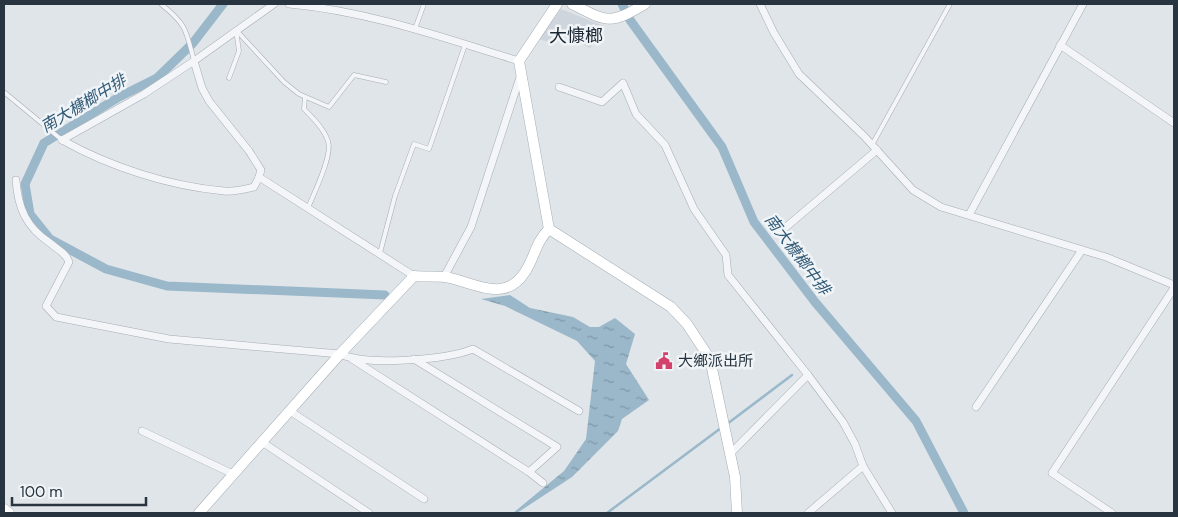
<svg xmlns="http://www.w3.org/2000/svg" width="1178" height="517" font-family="'DM Sans','Noto Sans TC',sans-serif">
	<defs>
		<pattern id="water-ripples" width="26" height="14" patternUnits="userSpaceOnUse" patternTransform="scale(1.25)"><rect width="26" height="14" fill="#9ab8ca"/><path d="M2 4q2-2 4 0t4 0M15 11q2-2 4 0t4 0" fill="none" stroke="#7e96a6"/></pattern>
	</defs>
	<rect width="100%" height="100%" fill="#e0e5e9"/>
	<path fill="#ced5dc" d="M561,9L604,26L590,48L556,31L548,42L539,39Z"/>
	<path fill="url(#water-ripples)" d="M510,295L530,308L573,317L590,327H599L615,318L635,334L626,364L649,400L622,419L618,431L572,477L517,513H513L564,471L586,439L595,361L577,341L505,306L481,299Z"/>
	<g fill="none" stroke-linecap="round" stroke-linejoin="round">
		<g stroke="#9ab8ca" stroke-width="2.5">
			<path d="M727,424L792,375"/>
			<path d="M607,513L721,428"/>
		</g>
		<g stroke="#9ab8ca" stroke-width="9">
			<path d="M223,4L193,43L157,78L119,97L44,143L25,184L30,214L50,239L106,269L167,286L385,295"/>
			<path d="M622,4L630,20L722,147L754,222L815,302L916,421L964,513"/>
		</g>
		<g stroke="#a5adb3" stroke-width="5">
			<g id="lane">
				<path d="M161,4C187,25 186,30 194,61"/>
				<path d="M415,29L424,4"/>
				<path d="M236,30L284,82L299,94L329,107L354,75L386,82"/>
				<path d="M229,78L239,51L236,30"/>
				<path d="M4,92L62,140"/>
				<path d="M305,97L304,109C313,118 324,129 328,141C333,155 314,193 308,208"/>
				<path d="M872,145L950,4"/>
				<path d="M380,253L395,196L414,144L429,149L465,45"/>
			</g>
		</g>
		<g stroke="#a5adb3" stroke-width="8">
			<g id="street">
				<path d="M289,4C368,11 444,38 519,61"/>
				<path d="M760,4L774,33L799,74L864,136L913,190L941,207L1106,257L1174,285"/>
				<path d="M1060,45L1174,123"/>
				<path d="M194,61L274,4"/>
				<path d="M559,87L602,102L623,83L636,114L665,145L694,209L726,255L728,275L808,375L730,454"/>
				<path d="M62,140L144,94L194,61L202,88L209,101L249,151L261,170L259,177L414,276"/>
				<path d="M62,140C110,167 169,186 224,191C234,192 245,189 254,187L259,177"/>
				<path d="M16,180C18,208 26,227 50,243C57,249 66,253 69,262L46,306L56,317L169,339L340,354C366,366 446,360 473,349L579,411"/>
				<path d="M969,215L1083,4"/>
				<path d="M779,233L877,150"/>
				<path d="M444,277L471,227L520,77"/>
				<path d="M352,359L529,472L543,483"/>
				<path d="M414,359L557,447L529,472"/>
				<path d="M808,375L843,422L855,444L863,466L892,513"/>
				<path d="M976,407L1082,250"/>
				<path d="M290,411L424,499"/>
				<path d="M142,431L233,474"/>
				<path d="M262,442L369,513"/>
				<path d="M808,513L863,466"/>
				<path d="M1112,513L1052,473L1174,288"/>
			</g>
		</g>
		<g stroke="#a5adb3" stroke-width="11">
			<g id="secondary">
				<path d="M572,4C607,22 610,25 645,4"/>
				<path d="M549,229L671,307L687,324L710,359L735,477L737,513"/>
				<path d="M549,229L519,61L557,4"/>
				<path d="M4,509L9,513"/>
				<path d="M199,513L340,354L414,276C424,277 435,276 445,277C472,281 504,305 525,272C535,257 535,243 549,229"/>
			</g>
		</g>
		<use href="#lane" stroke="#f3f5f8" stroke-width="4"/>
		<use href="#street" stroke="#f3f5f8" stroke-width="7"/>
		<use href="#secondary" stroke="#fff" stroke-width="10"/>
	</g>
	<defs>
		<g id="civic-bare" transform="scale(1.35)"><path d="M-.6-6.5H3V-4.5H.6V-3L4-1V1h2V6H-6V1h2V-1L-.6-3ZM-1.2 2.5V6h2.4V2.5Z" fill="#d2426c" stroke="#f0f4f7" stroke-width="2.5" paint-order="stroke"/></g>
	</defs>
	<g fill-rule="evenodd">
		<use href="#civic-bare" x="664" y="361"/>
	</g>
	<g text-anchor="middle" stroke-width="5" stroke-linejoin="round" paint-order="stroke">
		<g font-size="15" fill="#283541" stroke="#f0f4f7" text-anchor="start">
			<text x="678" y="366">大鄉派出所</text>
		</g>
		<g font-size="16" font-style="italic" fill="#315a76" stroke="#f0f4f7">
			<text transform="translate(83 103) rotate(-31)" y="6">南大槺榔中排</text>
			<text transform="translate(798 254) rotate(53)" y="6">南大槺榔中排</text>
		</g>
		<g font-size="18" fill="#1a2632" stroke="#f0f4f7">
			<text x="576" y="42">大慷榔</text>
		</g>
	</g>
	<rect width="1178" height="517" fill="none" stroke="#283541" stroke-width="10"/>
	<path d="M12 497v8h134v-8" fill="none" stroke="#283541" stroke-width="2.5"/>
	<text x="20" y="497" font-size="15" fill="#283541" stroke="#f0f4f7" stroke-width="4" paint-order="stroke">100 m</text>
</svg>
